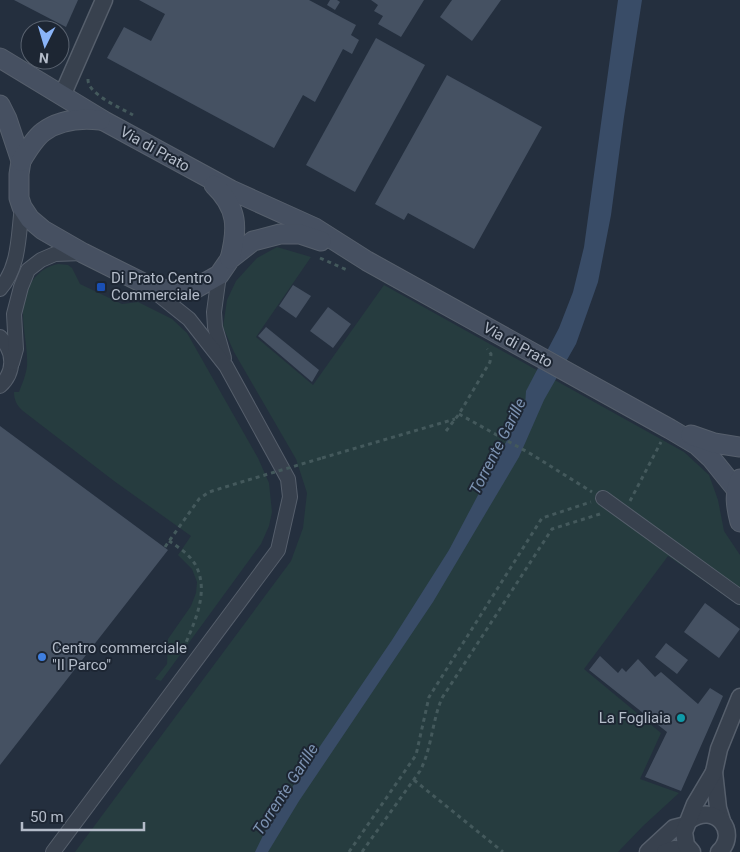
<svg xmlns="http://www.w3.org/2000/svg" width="740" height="852" font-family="Roboto,sans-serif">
	<rect width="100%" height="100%" fill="#242f3e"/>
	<g fill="#263c3f">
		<path d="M277,247L311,257L256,337L313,385L384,285L684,452L709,475L718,500L724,531L740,555V606L668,556L584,669L661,733L640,779L679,793L643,826L618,852H75L291,561L303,528L307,493L296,459L234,352L223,327L227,300L236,281L257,258Z"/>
		<path d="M58,264L68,265L72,268L80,284L122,304L138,302L172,319L187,333L258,458L269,483L272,512L269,526L261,544L161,681L155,679L167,664L168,639L191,606L196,593L197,582L192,569L178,555L191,536L114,481L23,411C17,406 14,400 14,392H19C22,384 26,375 27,366C28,349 23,331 23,314C22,292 35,268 58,264Z"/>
	</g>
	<path fill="#394c67" d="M618,0H642L624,117L611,215L598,282L576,344L544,400L519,457L433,602L299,801L268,852H255L272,817L392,640L449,550L525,406L526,391L559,328L573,292L584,247Z"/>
	<g fill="#455162">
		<path d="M14,0H78L66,27Z"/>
		<path d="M139,0H309L356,25L351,35L359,40L352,54L343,49L315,102L303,95L274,148L107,58L124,27L151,41L165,14Z"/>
		<path d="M330,0H337L340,2L335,10L327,5Z"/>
		<path d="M371,0H424L401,37L378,24L383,16L374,11L378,5Z"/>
		<path d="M452,0H501L472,41L440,17Z"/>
		<path d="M376,38L425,65L355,192L306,165Z"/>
		<path d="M447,75L542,127L474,249L408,213L404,220L375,204Z"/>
		<path d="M293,285L311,296L296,318L279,306Z"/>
		<path d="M328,307L351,324L333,348L310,331Z"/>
		<path d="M266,327L319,370L312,382L258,336Z"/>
		<path d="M0,426L168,550L0,765Z"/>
		<path d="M705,603L740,629L719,658L684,632Z"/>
		<path d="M666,643L688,660L677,674L655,657Z"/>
		<path d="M600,656L618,673L622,668L626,672L638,659L655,677L661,672L698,704L710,688L723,696L681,791L645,777L667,732L589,670Z"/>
	</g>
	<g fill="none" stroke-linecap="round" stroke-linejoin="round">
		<g stroke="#565f6c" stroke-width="16">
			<g id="minor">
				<path d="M219,275L214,312L215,327L224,358"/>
				<path d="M0,289C20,266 18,236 22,207"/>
				<path d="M0,337C15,352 15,372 0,386"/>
				<path d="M12,363L16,349L14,314L21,287L28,270L41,260L55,254L83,253"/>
				<path d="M603,498L740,597"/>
				<path d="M53,852L278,550L290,497L288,479L226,366L189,319L149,287"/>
			</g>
		</g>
		<g stroke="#565f6c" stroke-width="19">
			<g id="tertiary">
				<path d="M62,96L104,0"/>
				<path d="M714,772L718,808L722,821"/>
				<path d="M690,820C715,802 740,832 719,852"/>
				<path d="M648,852L674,828L686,825"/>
				<path d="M665,852L674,849L690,850"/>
				<path d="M692,852L686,845L684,832L695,804L714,772L719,749L740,697"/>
			</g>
		</g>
		<g stroke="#565f6c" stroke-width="21">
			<g id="secondary">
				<path d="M0,58L104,121L231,190L315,228L367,261L670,429L697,445L711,458L736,489"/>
				<path d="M0,105L7,119L21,161L19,174V198L22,207L30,219L43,230L83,253L147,285L174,292L196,288L219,275L230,259L253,241L280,234H300L321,241"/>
				<path d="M21,161C27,151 34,139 43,132C59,120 81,118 100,120"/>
				<path d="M214,185C238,208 238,228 230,259"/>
				<path d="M691,435L714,443L740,447"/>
				<path d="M740,479C734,494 736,507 740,522"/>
			</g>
		</g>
		<g stroke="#44595c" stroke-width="3" stroke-dasharray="4 4" stroke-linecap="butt">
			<path d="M88,79C87,94 121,108 133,115"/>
			<path d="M320,258L347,270"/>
			<path d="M459,414L531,454L592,492"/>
			<path d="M446,431L459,414L490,362L491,354L487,349"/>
			<path d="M322,458L455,419"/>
			<path d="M630,501L661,442"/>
			<path d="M169,541C178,547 189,554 195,564C211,592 193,625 182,652"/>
			<path d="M165,547L199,499L209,492L248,480"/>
			<path d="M414,780L503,852"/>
			<path d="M349,852L416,755L429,697L542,518L591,502"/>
			<path d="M362,852L420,771C432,748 432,721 442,698L552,529L600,514"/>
		</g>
		<use href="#minor" stroke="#38414e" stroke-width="14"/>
		<use href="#tertiary" stroke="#38414e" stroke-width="16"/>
		<use href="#secondary" stroke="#465061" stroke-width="19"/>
		<path stroke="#44595c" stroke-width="3" stroke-dasharray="4 4" stroke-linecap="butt" d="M248,480L322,458"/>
	</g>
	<rect fill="#1a4fb4" stroke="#1d2633" stroke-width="2" x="96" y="282" width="10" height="10" rx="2.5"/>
	<circle fill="#3f7fe0" stroke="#1d2633" stroke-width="2" cx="42" cy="657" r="5"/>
	<circle fill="#0f9aa8" stroke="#1d2633" stroke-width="2" cx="681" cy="718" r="5"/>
	<g text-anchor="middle" stroke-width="4" stroke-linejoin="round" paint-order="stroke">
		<g font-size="15" fill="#b4bcc9" stroke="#1d2633">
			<text transform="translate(155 149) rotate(29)" y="5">Via di Prato</text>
			<text transform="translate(518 345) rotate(29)" y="5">Via di Prato</text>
		</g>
		<g font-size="15" fill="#b4bcc9" stroke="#1d2633" text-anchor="start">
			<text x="111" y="283">Di Prato Centro<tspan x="111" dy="17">Commerciale</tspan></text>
			<text x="52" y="653">Centro commerciale<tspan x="52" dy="17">"Il Parco"</tspan></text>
			<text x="671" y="723" text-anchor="end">La Fogliaia</text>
		</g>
		<g font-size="16" font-style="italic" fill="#7c92b1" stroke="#1d2633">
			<text transform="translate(497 446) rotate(-63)" y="6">Torrente Garille</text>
			<text transform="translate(285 789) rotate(-57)" y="6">Torrente Garille</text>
		</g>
	</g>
	<g transform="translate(45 45) rotate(185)"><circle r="24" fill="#1d2633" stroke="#59626f"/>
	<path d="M0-4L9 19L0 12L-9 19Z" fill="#8ab4f8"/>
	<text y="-8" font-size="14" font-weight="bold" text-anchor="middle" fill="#b4bcc9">N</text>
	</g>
	<path d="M22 822v8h122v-8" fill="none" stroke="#b4bcc9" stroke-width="2.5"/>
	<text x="30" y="822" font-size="15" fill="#b4bcc9" stroke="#1d2633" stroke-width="4" paint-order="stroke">50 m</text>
</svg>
